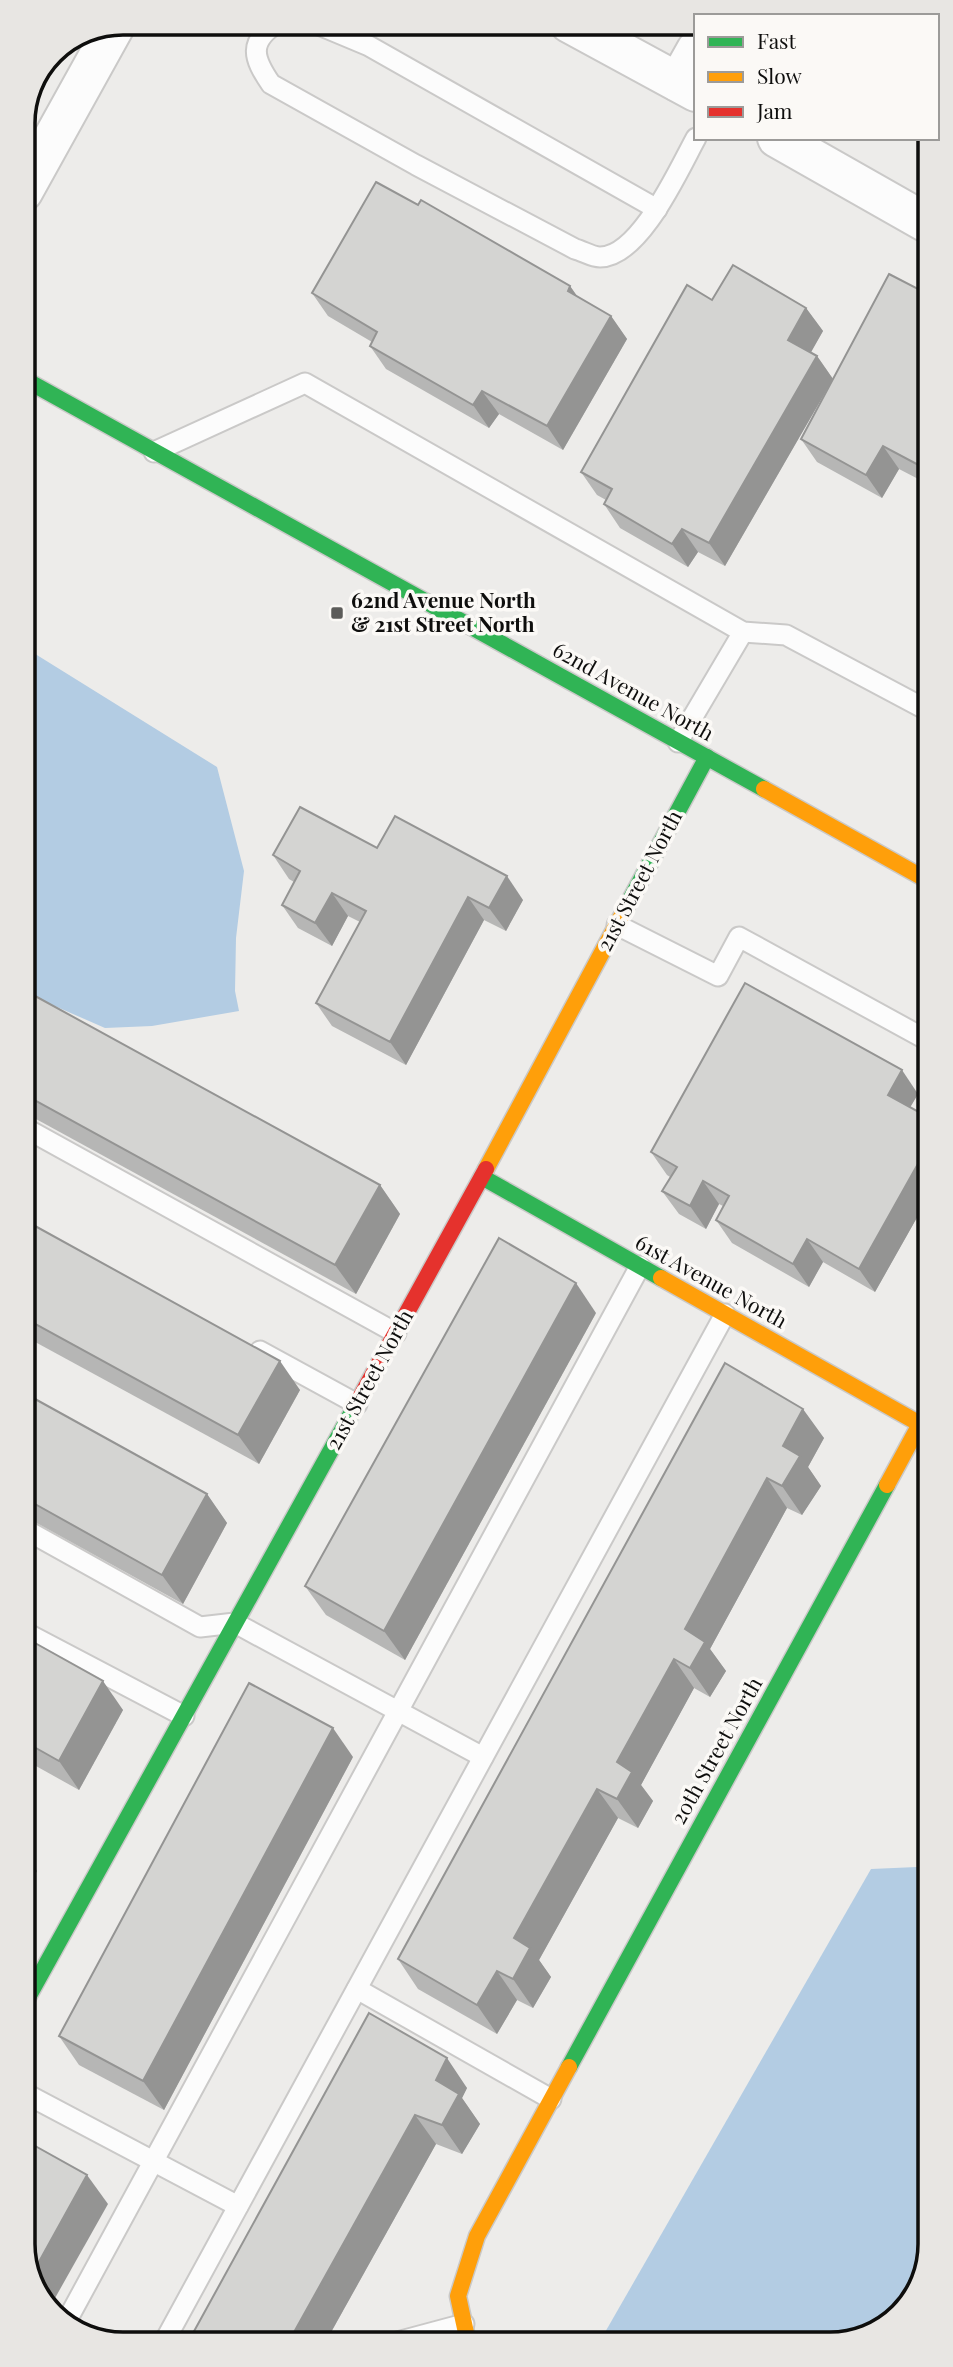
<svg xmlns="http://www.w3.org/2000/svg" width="953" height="2367" font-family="'Playfair Display',serif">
	<rect width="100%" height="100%" fill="#edecea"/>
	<g fill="#b3cce3">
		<path d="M24,647L217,767L244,871L236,938L235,991L239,1011L152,1026L105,1028L25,993Z"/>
		<path d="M917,1867L929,1875L930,2244L910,2305L862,2339L600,2341L871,1869Z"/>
	</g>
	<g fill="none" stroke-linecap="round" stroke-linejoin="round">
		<g stroke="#cac9c8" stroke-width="23">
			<g id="lane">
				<path d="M277,23C248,42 253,58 271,84L416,165L575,249C583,251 592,257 600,257C640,257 679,169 696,138"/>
				<path d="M314,23L369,46L657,209"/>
				<path d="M154,452L305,383L743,632L786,635L927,710"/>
				<path d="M678,742L743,632"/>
				<path d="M617,925L718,976L739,937L927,1040"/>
				<path d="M25,1128L396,1333"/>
				<path d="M260,1351L357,1404"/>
				<path d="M26,1530L200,1627L235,1623L483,1757"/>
				<path d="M26,1633L184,1716"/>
				<path d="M357,1989L551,2099"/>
				<path d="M28,2095L238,2206"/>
				<path d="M65,2324L640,1266"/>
				<path d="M397,2342L464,2324"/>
				<path d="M163,2344L725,1314"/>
			</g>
		</g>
		<g stroke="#cac9c8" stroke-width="42">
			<g id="street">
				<path d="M569,23L696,92"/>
				<path d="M678,82L696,50"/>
				<path d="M777,138L925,222"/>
				<path d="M23,192L115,26"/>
			</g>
		</g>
		<g stroke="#cac9c8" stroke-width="19">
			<g id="fast">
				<path d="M24,379L764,789"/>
				<path d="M629,902L707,757"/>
				<path d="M482,1177L661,1278"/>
				<path d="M27,1999L356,1405"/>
				<path d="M569,2067L887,1485"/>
			</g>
		</g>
		<g stroke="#cac9c8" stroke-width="19">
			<g id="slow">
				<path d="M764,789L927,880"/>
				<path d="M486,1169L629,902"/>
				<path d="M661,1278L920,1424L887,1485"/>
				<path d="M468,2342L458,2296L477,2236L569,2067"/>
			</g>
		</g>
		<g stroke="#cac9c8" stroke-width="19">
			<path id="jam" d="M356,1405L486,1169"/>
		</g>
		<use href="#lane" stroke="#fcfcfc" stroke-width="19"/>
		<use href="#street" stroke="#fcfcfc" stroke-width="38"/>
		<use href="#fast" stroke="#30b455" stroke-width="16"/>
		<use href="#slow" stroke="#ff9f0a" stroke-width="16"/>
		<use href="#jam" stroke="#e5322d" stroke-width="16"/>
	</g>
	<g fill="#b6b6b5">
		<path d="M418,205L570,286L577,296L611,316L627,339L563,450L499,414L489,428L386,369L370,346L372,342L328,316L312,293Z"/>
		<path d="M926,293V483L899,469L882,498L817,462L801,439L830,384L725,566L698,552L688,567L620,528L604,504L606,500L597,495L581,472L712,300L806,308L823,331L810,353L817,356L833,379Z"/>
		<path d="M377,848L523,900L506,931L484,920L406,1065L332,1026L316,1003L360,922L348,916L332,946L298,928L282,905L294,882L289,879L273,855Z"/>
		<path d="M25,993L380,1185L400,1214L356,1294L25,1113Z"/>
		<path d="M918,1094L910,1107L928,1117V1198L875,1292L823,1262L809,1287L732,1243L716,1220L723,1206L719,1204L706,1229L679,1214L662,1191L670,1177L667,1175L651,1152Z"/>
		<path d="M26,1221L300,1390L259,1464L26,1337Z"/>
		<path d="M596,1313L405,1660L326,1615L305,1586Z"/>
		<path d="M725,1363L824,1438L808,1467L821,1486L802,1515L787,1508L710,1649L726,1671L710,1697L694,1688L641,1785L653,1801L638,1828L618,1818L539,1960L551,1977L533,2008L517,2000L497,2034L418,1989L398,1959Z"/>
		<path d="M26,1394L207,1494L227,1523L183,1604L26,1517Z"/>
		<path d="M26,1638L123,1710L79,1790L27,1761Z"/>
		<path d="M353,1757L164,2110L79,2065L59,2036Z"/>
		<path d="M369,2013L467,2088L462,2098L480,2124L462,2154L436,2144L325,2343L187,2344Z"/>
	</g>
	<g fill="#949493">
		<path d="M570,286L586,309L568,291Z"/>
		<path d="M806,308L823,331L805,363L788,340Z"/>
		<path d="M611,316L627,339L563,450L547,426Z"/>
		<path d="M817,356L833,379L725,566L709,543Z"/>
		<path d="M482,391L499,414L489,428L473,405Z"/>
		<path d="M883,446L899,469L882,498L866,475Z"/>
		<path d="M682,529L698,552L688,567L672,544Z"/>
		<path d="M507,876L523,900L506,931L489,908Z"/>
		<path d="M332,893L348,916L332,946L315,923Z"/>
		<path d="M468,897L484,920L406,1065L390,1042Z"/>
		<path d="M902,1070L918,1094L904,1118L888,1095Z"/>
		<path d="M928,1146V1195L925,1193L928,1198L875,1292L859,1269Z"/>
		<path d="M703,1181L719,1204L706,1229L690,1206Z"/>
		<path d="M380,1185L400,1214L356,1294L335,1265Z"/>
		<path d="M807,1239L823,1262L809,1287L793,1264Z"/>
		<path d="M576,1283L596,1313L405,1660L384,1631Z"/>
		<path d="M280,1361L300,1390L259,1464L238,1435Z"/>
		<path d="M803,1409L824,1438L808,1467L821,1486L802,1515L782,1486L783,1446Z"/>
		<path d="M767,1478L787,1508L710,1649L726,1671L710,1697L690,1668L685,1629Z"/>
		<path d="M207,1494L227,1523L183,1604L162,1575Z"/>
		<path d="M674,1659L694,1688L641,1785L653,1801L638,1828L617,1799V1762Z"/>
		<path d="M103,1681L123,1710L79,1790L59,1761Z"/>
		<path d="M333,1728L353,1757L164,2110L143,2081Z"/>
		<path d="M597,1789L618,1818L539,1960L551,1977L533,2008L513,1979L514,1938Z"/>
		<path d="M27,1857L37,1871L27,1889Z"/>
		<path d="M497,1971L517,2000L497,2034L477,2005Z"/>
		<path d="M447,2058L467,2088L462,2098L480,2124L462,2154L442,2125L436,2080Z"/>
		<path d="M415,2115L436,2144L325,2343H288Z"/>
		<path d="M87,2175L108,2204L50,2307L30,2278Z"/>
	</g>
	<g fill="#d4d4d2" stroke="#949493" stroke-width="2">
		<path d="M376,182L418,205L421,200L570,286L568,291L611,316L547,426L482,391L473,405L370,346L377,332L312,293Z"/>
		<path d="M733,265L806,308L788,340L817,356L709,543L682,529L672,544L604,504L612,489L581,472L687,285L712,300Z"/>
		<path d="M889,274L926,293V469L883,446L866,475L801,439Z"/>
		<path d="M300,807L377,848L395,816L507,876L489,908L468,897L390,1042L316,1003L366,911L332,893L315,923L282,905L300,871L273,855Z"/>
		<path d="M745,983L902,1070L888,1095L928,1117V1146L859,1269L807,1239L793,1264L716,1220L729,1196L703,1181L690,1206L662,1191L677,1167L651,1152Z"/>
		<path d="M26,991L380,1185L335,1265L25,1095V993Z"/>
		<path d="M26,1221L280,1361L238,1435L26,1319Z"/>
		<path d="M499,1238L576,1283L384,1631L305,1586Z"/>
		<path d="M725,1363L803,1409L783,1446L800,1456L782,1486L767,1478L685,1629L705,1642L690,1668L674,1659L617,1762L632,1772L617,1799L597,1789L514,1938L530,1948L513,1979L497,1971L477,2005L398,1959Z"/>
		<path d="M26,1394L207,1494L162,1575L26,1499Z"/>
		<path d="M26,1638L103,1681L59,1761L27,1743Z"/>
		<path d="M249,1683L333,1728L143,2081L59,2036Z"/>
		<path d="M369,2013L447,2058L436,2080L459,2094L442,2125L415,2115L288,2343L187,2344Z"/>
		<path d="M28,2142L87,2175L30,2278L28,2276Z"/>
	</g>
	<rect fill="#5c5c5a" stroke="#fbf9f6" stroke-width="2.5" x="330" y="606" width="14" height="14" rx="3.5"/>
	<g text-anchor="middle" stroke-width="7" stroke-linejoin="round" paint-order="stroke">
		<g font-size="21" font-weight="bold" fill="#0e0e0d" stroke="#fbf9f6" text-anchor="start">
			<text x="351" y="608">62nd Avenue North<tspan x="351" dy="24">&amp; 21st Street North</tspan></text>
		</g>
		<g font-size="21" fill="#0e0e0d" stroke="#fbf9f6">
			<text transform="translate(633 692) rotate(29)" y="7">62nd Avenue North</text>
			<text transform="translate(640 881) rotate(-62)" y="7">21st Street North</text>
			<text transform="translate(711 1282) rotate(29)" y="7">61st Avenue North</text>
			<text transform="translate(370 1380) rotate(-61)" y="7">21st Street North</text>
			<text transform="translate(717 1751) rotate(-61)" y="7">20th Street North</text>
		</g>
	</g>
	<path d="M0 0H953V2367H0ZM123 35H830A88 88 0 0 1 918 123V2244A88 88 0 0 1 830 2332H123A88 88 0 0 1 35 2244V123A88 88 0 0 1 123 35Z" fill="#e8e6e3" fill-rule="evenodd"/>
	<path fill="none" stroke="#0e0e0d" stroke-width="3.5" d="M123 35H830A88 88 0 0 1 918 123V2244A88 88 0 0 1 830 2332H123A88 88 0 0 1 35 2244V123A88 88 0 0 1 123 35Z"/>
	<rect x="694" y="14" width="245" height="126" fill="#fbf9f6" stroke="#9c9b99" stroke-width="2"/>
	<rect x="708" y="37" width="35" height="10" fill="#30b455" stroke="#9c9b99" stroke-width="2"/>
	<text x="757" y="49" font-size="21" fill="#0e0e0d">Fast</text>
	<rect x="708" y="72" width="35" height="10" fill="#ff9f0a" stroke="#9c9b99" stroke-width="2"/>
	<text x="757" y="84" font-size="21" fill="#0e0e0d">Slow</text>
	<rect x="708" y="107" width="35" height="10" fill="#e5322d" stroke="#9c9b99" stroke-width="2"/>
	<text x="757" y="119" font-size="21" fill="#0e0e0d">Jam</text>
</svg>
